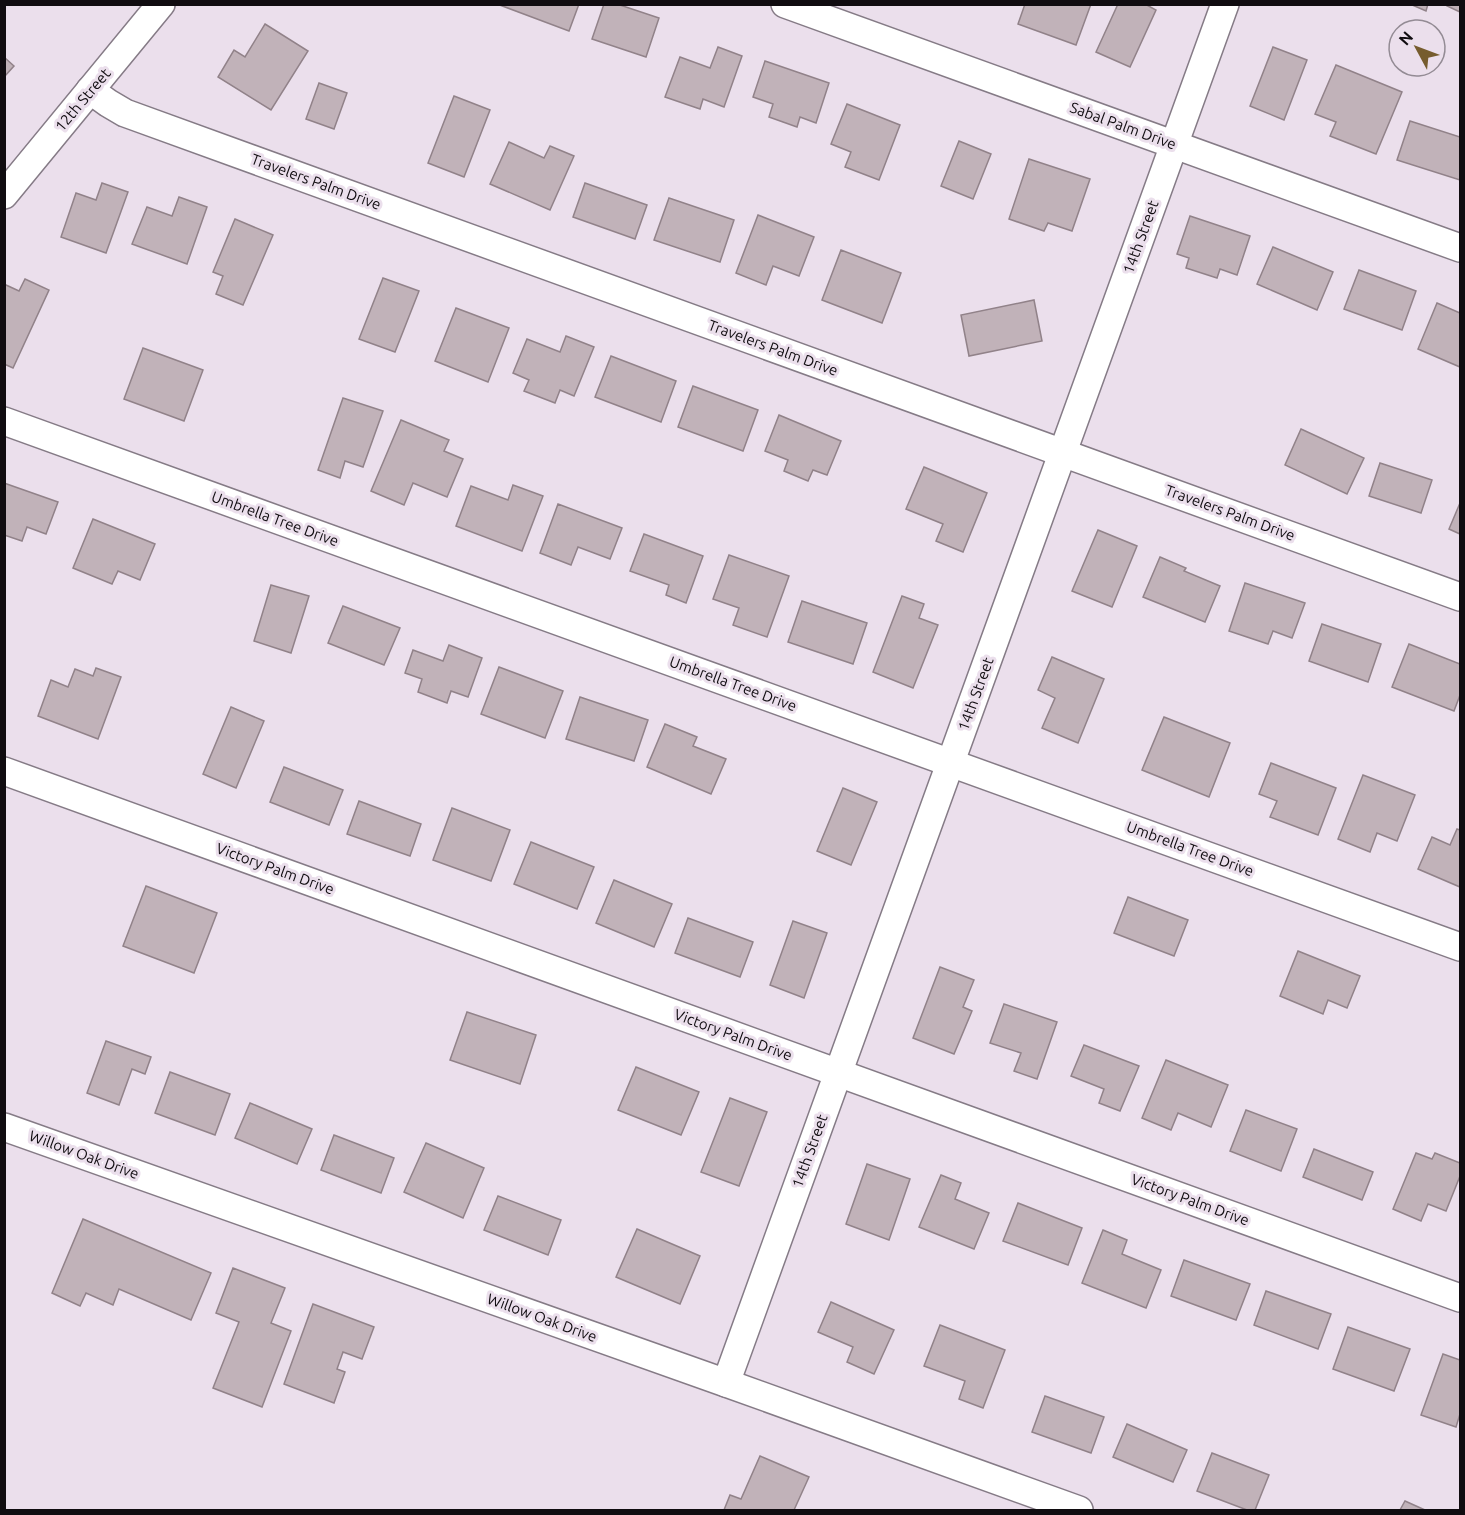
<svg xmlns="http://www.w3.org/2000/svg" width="1465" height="1515" font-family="Ubuntu,sans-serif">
	<rect width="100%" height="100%" fill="#ebdfec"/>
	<g fill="#c1b2b9" stroke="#918289" stroke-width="1.5">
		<path d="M497,4H579L569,31Z"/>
		<path d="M604,4H617L659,18L646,57L592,39Z"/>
		<path d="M1025,4H1091L1076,45L1018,24Z"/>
		<path d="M1118,4H1145L1156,10L1130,67L1096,52Z"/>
		<path d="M1410,4H1428L1426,11Z"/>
		<path d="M1448,4H1460V12L1447,6Z"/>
		<path d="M265,24L308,51L271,110L218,77L234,50L245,57Z"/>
		<path d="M718,47L742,56L724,107L703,99L700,109L665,97L680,57L710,68Z"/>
		<path d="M1273,47L1307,60L1284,120L1250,106Z"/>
		<path d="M4,57L14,66L4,77Z"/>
		<path d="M765,61L829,83L816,123L800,117L797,127L769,117L773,104L753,97Z"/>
		<path d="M1336,65L1402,92L1376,154L1330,136L1336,122L1315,114Z"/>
		<path d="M319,83L347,93L334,129L306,119Z"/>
		<path d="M454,96L490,110L464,177L428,163Z"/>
		<path d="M847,104L900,125L879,180L845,167L851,152L831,144Z"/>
		<path d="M1410,121L1460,137V180L1397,160Z"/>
		<path d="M959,141L991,154L973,199L941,186Z"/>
		<path d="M509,142L544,158L550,146L574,156L550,210L490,184Z"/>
		<path d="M1029,159L1090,179L1072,231L1048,223L1044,231L1009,219Z"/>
		<path d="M102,183L128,192L106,253L61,237L76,193L96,200Z"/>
		<path d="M585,183L647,205L635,239L573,217Z"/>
		<path d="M179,197L207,207L187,264L132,244L147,207L172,216Z"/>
		<path d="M669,198L734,220L720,262L654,240Z"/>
		<path d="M758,215L814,237L799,276L773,266L766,285L736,273Z"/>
		<path d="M1190,216L1250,236L1237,275L1220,269L1217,278L1186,268L1189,258L1177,254Z"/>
		<path d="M235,219L273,235L243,305L216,294L223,276L213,272Z"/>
		<path d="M1273,247L1333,272L1317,310L1257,284Z"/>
		<path d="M841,250L901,273L882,323L822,300Z"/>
		<path d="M1359,270L1416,291L1402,330L1344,309Z"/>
		<path d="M383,278L419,291L395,352L359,339Z"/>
		<path d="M25,279L49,290L13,368L4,364V287L6,285L19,291Z"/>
		<path d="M1034,300L1042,341L969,356L961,315Z"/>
		<path d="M1437,303L1460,313V367L1418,349Z"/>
		<path d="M456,308L509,328L488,382L435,361Z"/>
		<path d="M566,336L594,347L574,396L560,390L555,403L524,391L529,380L513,373L527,339L560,352Z"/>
		<path d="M143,348L203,370L184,421L124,399Z"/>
		<path d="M611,356L676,381L661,422L595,397Z"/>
		<path d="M693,386L758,410L743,451L678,427Z"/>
		<path d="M343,398L383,411L363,467L345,461L340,478L318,470Z"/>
		<path d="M779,415L841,441L827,475L813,470L808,481L784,471L788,460L765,451Z"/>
		<path d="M401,420L449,440L444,451L463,459L447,497L413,483L404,505L371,491Z"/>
		<path d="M1301,429L1364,458L1347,494L1285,465Z"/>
		<path d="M1380,463L1432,480L1421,513L1369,496Z"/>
		<path d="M924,467L987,493L963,552L936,541L943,524L906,509Z"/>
		<path d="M4,483L58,502L46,534L27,527L22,541L4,535Z"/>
		<path d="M513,485L543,496L522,551L456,526L471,486L508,500Z"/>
		<path d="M1460,503V534L1449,529Z"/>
		<path d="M558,504L622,528L610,559L578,547L571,565L540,553Z"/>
		<path d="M93,519L155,544L140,580L118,571L112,584L73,568Z"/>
		<path d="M1098,530L1137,546L1112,607L1072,591Z"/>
		<path d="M644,534L703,556L686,603L666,595L669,585L630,571Z"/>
		<path d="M729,555L789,576L767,637L733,625L739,608L713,599Z"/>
		<path d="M1160,557L1186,568L1184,571L1220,586L1205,622L1143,597Z"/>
		<path d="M1245,583L1305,603L1292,638L1273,631L1268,644L1229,631Z"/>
		<path d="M271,585L309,596L291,653L254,641Z"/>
		<path d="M902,596L924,604L919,618L938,625L913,688L873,672Z"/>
		<path d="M802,601L867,623L853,664L788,642Z"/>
		<path d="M343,606L400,628L384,665L328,643Z"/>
		<path d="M1322,624L1381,644L1368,682L1309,661Z"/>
		<path d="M1409,644L1460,664V695L1454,711L1392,687Z"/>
		<path d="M449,645L482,658L468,697L451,691L447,703L418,692L422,679L405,673L413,650L443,661Z"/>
		<path d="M1052,657L1104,679L1078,743L1042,728L1055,698L1038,690Z"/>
		<path d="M499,667L563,691L545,738L481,714Z"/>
		<path d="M96,668L121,677L98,739L38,716L51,680L68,687L75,669L93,676Z"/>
		<path d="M580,697L648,720L634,761L566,739Z"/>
		<path d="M231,707L264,721L236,788L203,774Z"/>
		<path d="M1164,717L1230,743L1209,797L1142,770Z"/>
		<path d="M665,724L697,737L693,746L726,759L711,794L647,767Z"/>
		<path d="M1271,763L1336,788L1318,835L1270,817L1277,801L1259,794Z"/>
		<path d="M284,767L343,790L329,825L270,802Z"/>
		<path d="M1363,775L1415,795L1397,841L1377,833L1370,852L1338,839Z"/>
		<path d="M843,788L877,802L851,865L817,851Z"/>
		<path d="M359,801L421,824L410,856L347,834Z"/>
		<path d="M452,808L510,830L491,881L433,860Z"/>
		<path d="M1457,829L1460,830V887L1418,869L1432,837L1450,845Z"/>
		<path d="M531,842L594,867L577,909L514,884Z"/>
		<path d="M614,880L672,904L654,947L596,923Z"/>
		<path d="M146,886L217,913L194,973L123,946Z"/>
		<path d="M1128,897L1188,920L1174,956L1114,933Z"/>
		<path d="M688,918L753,942L740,977L675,953Z"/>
		<path d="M793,921L827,933L804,998L770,985Z"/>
		<path d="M1298,951L1360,976L1347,1008L1328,1000L1323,1014L1280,996Z"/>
		<path d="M940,967L974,980L963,1007L972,1011L954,1054L913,1038Z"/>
		<path d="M1004,1004L1057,1022L1037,1079L1014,1071L1021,1053L990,1043Z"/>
		<path d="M467,1012L536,1035L520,1084L450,1060Z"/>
		<path d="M106,1041L151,1057L145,1074L132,1069L119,1105L87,1093Z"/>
		<path d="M1084,1045L1139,1066L1120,1111L1099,1103L1104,1089L1071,1076Z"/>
		<path d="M1166,1060L1228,1085L1211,1127L1178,1113L1171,1130L1142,1118Z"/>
		<path d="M636,1067L699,1092L681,1135L618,1110Z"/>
		<path d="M170,1072L230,1094L215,1135L155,1113Z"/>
		<path d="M730,1098L767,1112L739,1186L701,1172Z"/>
		<path d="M250,1103L312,1129L297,1164L235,1138Z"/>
		<path d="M1246,1110L1297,1129L1281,1171L1230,1151Z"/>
		<path d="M334,1135L394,1158L381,1193L321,1170Z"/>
		<path d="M426,1143L484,1168L463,1218L404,1192Z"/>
		<path d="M1314,1149L1373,1172L1362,1200L1303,1177Z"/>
		<path d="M1416,1153L1432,1159L1435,1153L1460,1163V1176L1446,1211L1428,1204L1421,1221L1393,1209Z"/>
		<path d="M867,1164L910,1179L889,1240L846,1224Z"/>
		<path d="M941,1175L961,1183L955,1199L989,1213L974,1249L919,1227Z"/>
		<path d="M498,1196L561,1220L548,1255L484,1230Z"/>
		<path d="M1018,1203L1082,1228L1068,1265L1003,1241Z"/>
		<path d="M83,1219L211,1273L191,1320L119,1289L113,1305L86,1293L80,1306L52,1293Z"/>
		<path d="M637,1229L700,1256L680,1304L616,1277Z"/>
		<path d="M1103,1230L1127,1240L1122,1254L1161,1270L1146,1308L1082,1283Z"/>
		<path d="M1184,1260L1250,1284L1236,1320L1171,1296Z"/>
		<path d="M233,1268L285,1288L271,1323L291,1331L262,1407L213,1388L239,1322L216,1313Z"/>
		<path d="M1266,1291L1331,1314L1318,1349L1254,1325Z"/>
		<path d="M831,1302L894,1330L874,1374L847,1362L853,1347L818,1332Z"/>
		<path d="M313,1304L374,1327L362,1359L343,1352L337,1369L345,1372L334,1403L284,1384Z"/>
		<path d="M940,1325L1005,1350L983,1408L959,1399L965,1381L924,1366Z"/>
		<path d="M1348,1327L1410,1349L1394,1391L1333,1369Z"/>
		<path d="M1443,1354L1460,1360V1414L1456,1427L1421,1415Z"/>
		<path d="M1045,1396L1104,1417L1091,1453L1032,1432Z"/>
		<path d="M1127,1424L1187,1450L1173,1482L1113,1457Z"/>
		<path d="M1212,1453L1269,1475L1255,1510H1247L1197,1491Z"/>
		<path d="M760,1456L809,1477L794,1510H724L730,1495L741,1499Z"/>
		<path d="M1405,1501L1425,1510H1400Z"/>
	</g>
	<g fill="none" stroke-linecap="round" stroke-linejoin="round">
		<g stroke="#857b86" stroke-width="30">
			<g id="minor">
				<path d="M785,4L1460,248"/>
				<path d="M90,90L108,103L125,113L1460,597"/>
				<path d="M4,195L161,4"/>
				<path d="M4,421L1460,947"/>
				<path d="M4,771L1460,1298"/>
				<path d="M4,1127L726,1383L1079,1510"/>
				<path d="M726,1383L1225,4"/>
			</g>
		</g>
		<use href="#minor" stroke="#fff" stroke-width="27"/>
	</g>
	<g text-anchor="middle" stroke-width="6" stroke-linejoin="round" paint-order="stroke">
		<g font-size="15" fill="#100c10" stroke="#ebdfec">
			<text transform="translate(83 100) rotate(-50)" y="5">12th Street</text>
			<text transform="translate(1123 126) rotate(20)" y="5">Sabal Palm Drive</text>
			<text transform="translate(316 182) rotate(20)" y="5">Travelers Palm Drive</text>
			<text transform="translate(1141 237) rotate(-70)" y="5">14th Street</text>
			<text transform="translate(773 348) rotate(20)" y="5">Travelers Palm Drive</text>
			<text transform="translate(1230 513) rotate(20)" y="5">Travelers Palm Drive</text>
			<text transform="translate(275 519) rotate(20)" y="5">Umbrella Tree Drive</text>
			<text transform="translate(733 684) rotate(20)" y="5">Umbrella Tree Drive</text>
			<text transform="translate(976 694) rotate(-70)" y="5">14th Street</text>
			<text transform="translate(1190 849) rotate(20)" y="5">Umbrella Tree Drive</text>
			<text transform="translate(275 869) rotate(20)" y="5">Victory Palm Drive</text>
			<text transform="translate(733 1035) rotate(20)" y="5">Victory Palm Drive</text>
			<text transform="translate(810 1151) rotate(-70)" y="5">14th Street</text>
			<text transform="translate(84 1155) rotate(20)" y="5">Willow Oak Drive</text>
			<text transform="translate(1190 1200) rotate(20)" y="5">Victory Palm Drive</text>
			<text transform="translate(542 1318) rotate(20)" y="5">Willow Oak Drive</text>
		</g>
	</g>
	<rect width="1465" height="1515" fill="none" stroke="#100c10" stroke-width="12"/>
	<g transform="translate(1417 48) rotate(311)"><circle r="28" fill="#ebdfec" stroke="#938b94" stroke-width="1.5"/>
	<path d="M0-4.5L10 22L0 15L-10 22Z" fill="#765c2e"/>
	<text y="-9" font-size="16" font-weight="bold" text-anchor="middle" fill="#100c10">N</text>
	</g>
</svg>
